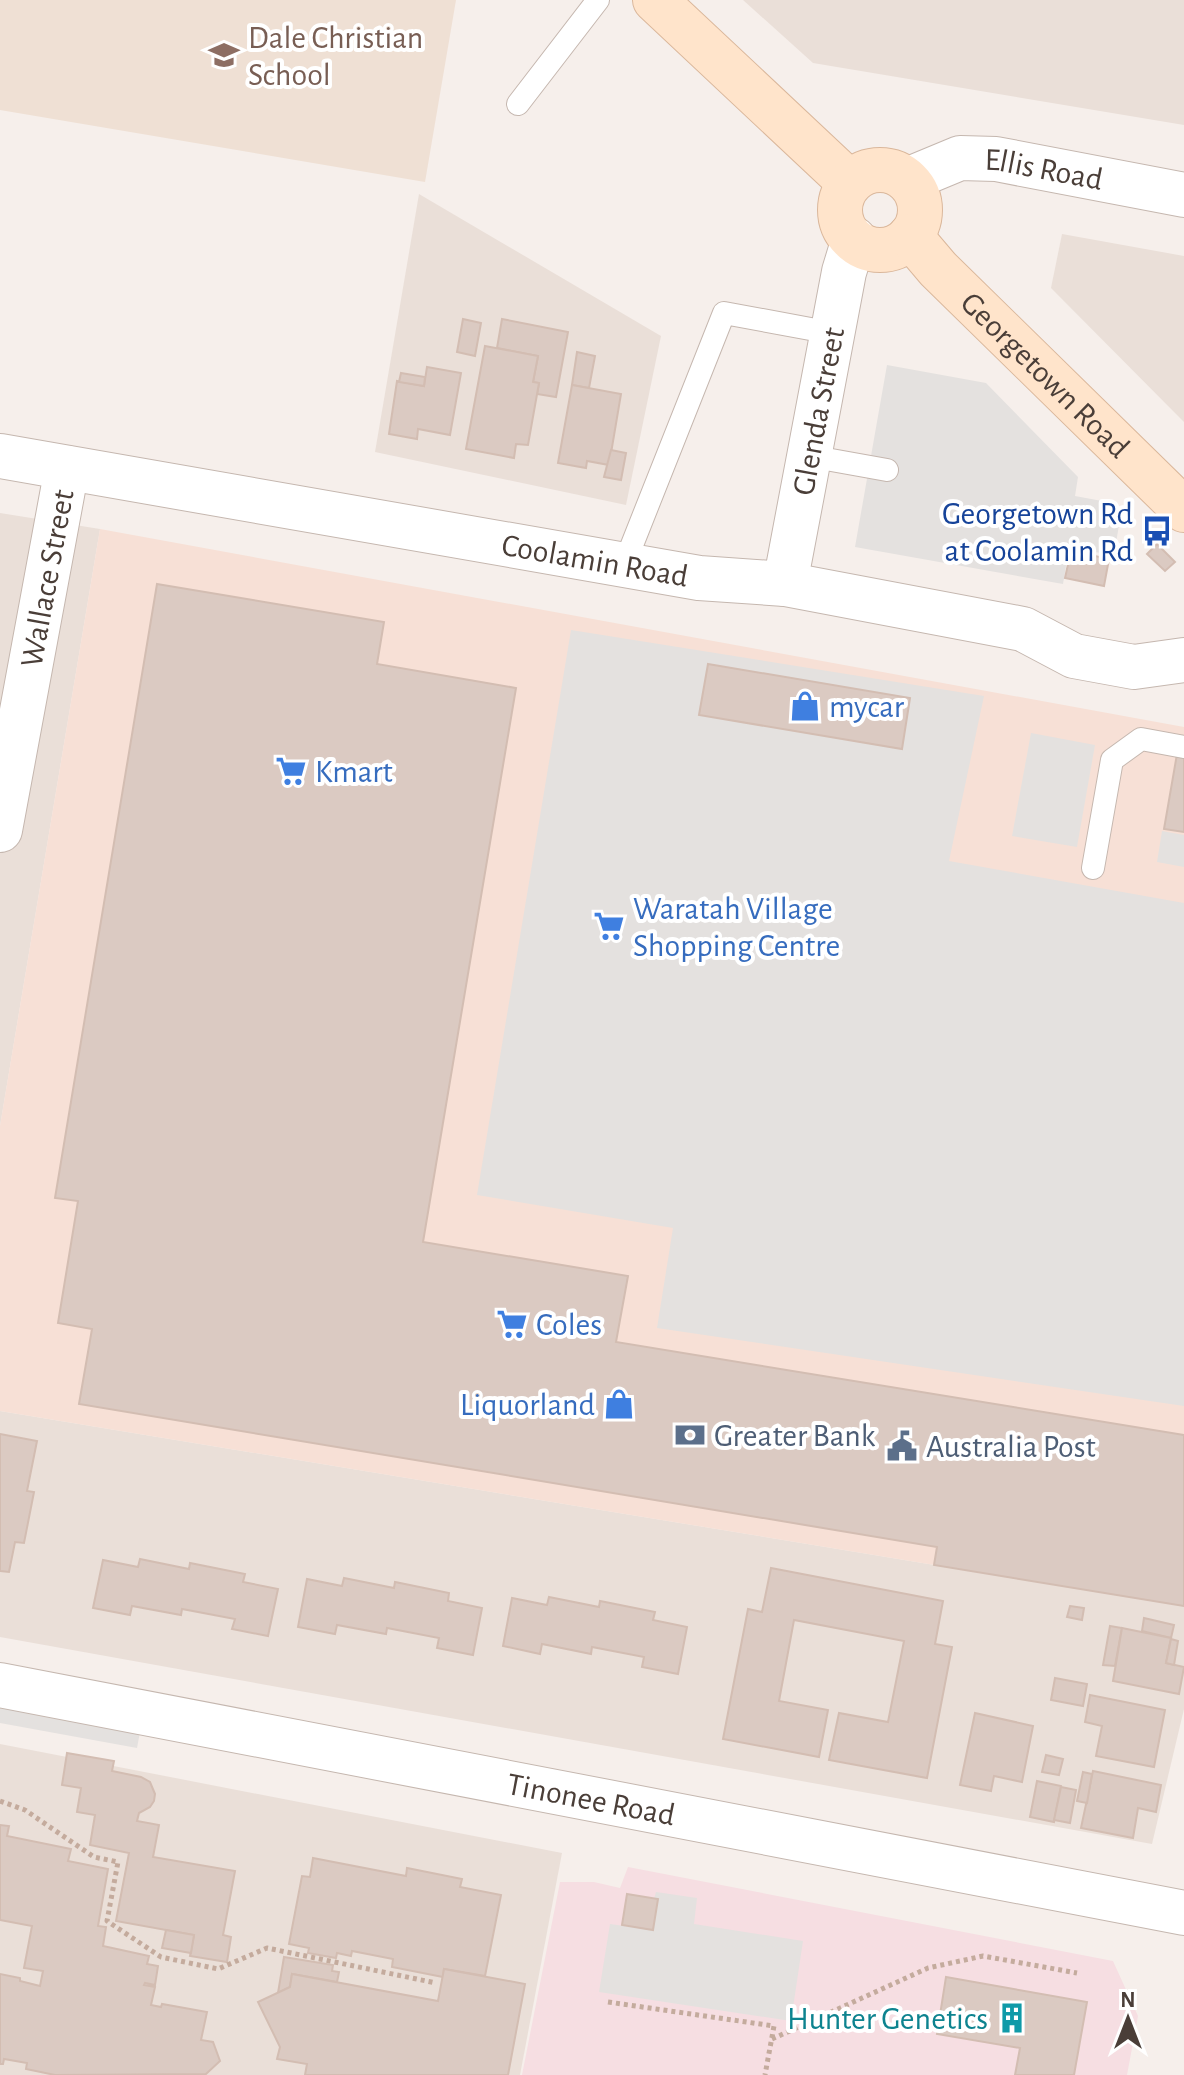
<svg xmlns="http://www.w3.org/2000/svg" width="1184" height="2075" font-family="'Alegreya Sans',sans-serif">
	<rect width="100%" height="100%" fill="#f6efeb"/>
	<g fill="#eadfd8">
		<path d="M743,0H1184V125L813,63Z"/>
		<path d="M419,194L661,336L626,505L375,452Z"/>
		<path d="M1062,234L1184,256V422L1051,288Z"/>
		<path d="M0,513L100,529L0,1126Z"/>
		<path d="M0,1411L1184,1606V1709L1152,1844L0,1637Z"/>
		<path d="M0,1744L562,1853L520,2075H0Z"/>
	</g>
	<path fill="#f7e0d6" d="M100,529L1184,727V1606L0,1411V1126Z"/>
	<path fill="#efe0d4" d="M0,0H456L425,182L0,110Z"/>
	<path fill="#f6dee2" d="M628,1867L1113,1961L1138,2016L1127,2075H522L560,1882H594L620,1888Z"/>
	<g fill="#e4e1df">
		<path d="M887,365L986,383L1078,477L1075,496L1102,501L1100,515L1120,519L1114,555L1069,548L1063,584L855,547Z"/>
		<path d="M571,630L984,696L949,861L1184,903V1406L657,1328L673,1228L477,1195Z"/>
		<path d="M1031,733L1095,745L1077,847L1012,836Z"/>
		<path d="M1162,831L1184,835V867L1157,862Z"/>
		<path d="M0,1694L142,1721L137,1748L0,1723Z"/>
		<path d="M656,1892L697,1898L694,1924L803,1941L791,2021L599,1992L610,1924L653,1930L658,1900L654,1899Z"/>
	</g>
	<g fill="#dbcac2" stroke="#d3bdb2" stroke-width="2">
		<path d="M463,319L481,323L475,356L457,352Z"/>
		<path d="M502,319L568,332L556,397L537,394L539,383L533,382L538,356L497,348Z"/>
		<path d="M485,346L538,356L533,382L539,383L528,445L516,444L514,458L466,449Z"/>
		<path d="M577,352L595,356L589,388L572,385Z"/>
		<path d="M427,367L461,373L450,435L418,429L417,439L389,434L397,381L424,386Z"/>
		<path d="M401,373L425,377L424,386L399,382Z"/>
		<path d="M572,385L621,394L609,465L587,461L586,468L558,463Z"/>
		<path d="M611,450L626,453L621,480L604,477Z"/>
		<path d="M1157,544L1175,562L1165,571L1147,554Z"/>
		<path d="M1071,551L1109,559L1104,586L1065,578Z"/>
		<path d="M157,584L384,622L377,664L516,688L423,1242L628,1276L616,1342L1184,1435V1606L934,1565L937,1547L79,1404L92,1329L58,1323L78,1201L55,1198Z"/>
		<path d="M708,664L910,698L902,749L699,715Z"/>
		<path d="M1177,754L1184,755V832L1164,829Z"/>
		<path d="M0,1434L37,1441L27,1491L34,1492L24,1543L15,1542L9,1572L0,1571Z"/>
		<path d="M140,1559L189,1569L190,1563L245,1574L243,1582L278,1589L268,1636L232,1629L235,1619L182,1609L181,1615L132,1606L130,1615L93,1608L103,1560L138,1567Z"/>
		<path d="M771,1568L943,1601L935,1644L952,1647L927,1778L829,1760L839,1713L888,1722L904,1641L794,1620L779,1701L828,1710L819,1757L723,1739L748,1609L762,1612Z"/>
		<path d="M344,1578L394,1588L395,1582L449,1593L448,1601L482,1608L473,1655L437,1648L439,1638L387,1628L386,1634L337,1625L335,1634L298,1627L307,1579L342,1586Z"/>
		<path d="M549,1597L599,1607L600,1601L655,1612L653,1620L687,1627L678,1674L642,1667L644,1657L592,1647L591,1654L542,1644L540,1654L503,1646L512,1598L547,1605Z"/>
		<path d="M1070,1606L1084,1608L1082,1620L1067,1617Z"/>
		<path d="M1144,1618L1174,1625L1171,1638L1142,1631Z"/>
		<path d="M1110,1626L1122,1628L1115,1666L1103,1665Z"/>
		<path d="M1122,1628L1171,1638L1166,1663L1184,1667L1179,1694L1113,1681Z"/>
		<path d="M1171,1639L1178,1641L1174,1665L1166,1663Z"/>
		<path d="M1055,1678L1087,1684L1083,1706L1051,1700Z"/>
		<path d="M1090,1695L1165,1710L1154,1767L1096,1756L1102,1726L1085,1722Z"/>
		<path d="M975,1713L1033,1726L1022,1782L994,1776L991,1791L960,1785Z"/>
		<path d="M67,1753L114,1761L112,1771L141,1777L150,1782L155,1794L154,1801L150,1807L139,1813L137,1821L159,1825L153,1857L235,1871L223,1935L231,1937L227,1962L190,1956L194,1935L116,1921L129,1853L90,1845L95,1815L77,1812L81,1788L62,1785Z"/>
		<path d="M1046,1755L1063,1759L1059,1775L1042,1772Z"/>
		<path d="M1093,1771L1161,1785L1156,1812L1138,1808L1133,1838L1081,1828Z"/>
		<path d="M1083,1772L1092,1774L1087,1803L1077,1801Z"/>
		<path d="M1037,1781L1061,1786L1054,1822L1030,1817Z"/>
		<path d="M1061,1787L1076,1790L1070,1823L1054,1820Z"/>
		<path d="M0,1825L9,1826L7,1836L71,1849L68,1861L108,1869L98,1926L106,1927L103,1946L149,1956L147,1964L158,1966L155,1985L145,1983L144,1985L155,1987L151,2005L161,2007L162,2004L207,2012L201,2040L213,2042L220,2061L206,2074L55,2075L26,2069L27,2063L4,2059L3,2064H0V1974L20,1978V1981L40,1986L43,1971L24,1968L32,1926L0,1920Z"/>
		<path d="M313,1858L406,1876L407,1868L462,1879L460,1887L501,1895L485,1976L444,1969L443,1977L392,1967L393,1959L352,1951L351,1956L337,1953L336,1958L308,1953L309,1948L289,1944L302,1876L310,1877Z"/>
		<path d="M627,1894L658,1899L653,1930L622,1925Z"/>
		<path d="M166,1930L194,1935L191,1953L162,1948Z"/>
		<path d="M284,1957L333,1965L332,1971L339,1972L337,1982L292,1974L290,1987L278,1993Z"/>
		<path d="M444,1969L525,1984L508,2075H305L307,2064L277,2059L280,2047L258,2002L290,1987L292,1974L438,2001Z"/>
		<path d="M946,1977L1087,2002L1074,2075H1015L1020,2048L937,2034Z"/>
	</g>
	<g fill="none" stroke-linecap="round" stroke-linejoin="round">
		<g stroke="#c5b7af" stroke-width="24">
			<g id="lane">
				<path d="M518,104L598,0"/>
				<path d="M809,456L887,470"/>
				<path d="M624,565L724,313L832,333"/>
				<path d="M1093,868L1112,760L1141,739L1184,747"/>
			</g>
		</g>
		<g stroke="#c5b7af" stroke-width="46">
			<g id="street">
				<path id="s1" d="M907,180L960,158L996,159L1184,195"/>
				<path id="s2" d="M0,456L699,578L785,584L1023,629L1074,656L1134,667L1184,660"/>
				<path id="s3" d="M785,584L844,272L854,239"/>
				<path id="s4" d="M0,830L67,468"/>
				<path id="s5" d="M0,1685L1184,1913"/>
			</g>
		</g>
		<g stroke="#dab79b" stroke-width="46">
			<g id="secondary">
				<path d="M655,0L850,183"/>
				<circle cx="880" cy="210" r="40"/>
				<path id="s6" d="M910,236L938,269L1184,510"/>
			</g>
		</g>
		<g stroke="#c4ab9d" stroke-width="5" stroke-dasharray="4 4" stroke-linecap="butt">
			<path d="M0,1801L25,1810L94,1857L118,1862L107,1921L161,1957L218,1969L267,1948L436,1983"/>
			<path d="M608,2002L774,2026L765,2075"/>
			<path d="M772,2039L928,1968L983,1956L1077,1973"/>
		</g>
		<use href="#lane" stroke="#fff" stroke-width="22"/>
		<use href="#street" stroke="#fff" stroke-width="44"/>
		<use href="#secondary" stroke="#ffe4cb" stroke-width="44"/>
	</g>
	<defs>
		<g id="school-bare" transform="scale(2.4)"><path d="M0-5L7-2L0 1L-7-2ZM-4 1L0 2.5L4 1V4Q0 6-4 4Z" fill="#8d6e63" stroke="#fff" stroke-width="2.5" paint-order="stroke"/></g>
		<g id="bus-bare" transform="scale(2.4)"><path d="M-5-6H5V4H4V6H2V4H-2V6H-4V4H-5ZM-3.5-4V0h7V-4ZM-3.5 1.2v1.5H-2V1.2ZM2 1.2v1.5H3.5V1.2Z" fill="#1a4fb4" stroke="#fff" stroke-width="2.5" paint-order="stroke"/></g>
		<g id="shop-bare" transform="scale(2.4)"><path d="M-5-2.5h2.3a2.7 3.5 0 0 1 5.4 0H5L5.5 6h-11ZM-1.5-2.5h3a1.5 2.3 0 0 0-3 0Z" fill="#3f7fe0" stroke="#fff" stroke-width="2.5" paint-order="stroke"/></g>
		<g id="supermarket-bare" transform="scale(2.4)"><path d="M-6-5.5h2.5l.6 2H6L4.5 2H-2.5L-4.4-4H-6ZM-1.5 3.2a1.3 1.3 0 1 0 .1 0ZM3 3.2a1.3 1.3 0 1 0 .1 0Z" fill="#3f7fe0" stroke="#fff" stroke-width="2.5" paint-order="stroke"/></g>
		<g id="bank-bare" transform="scale(2.4)"><path d="M-6-4H6V4H-6ZM0-2.3a2.3 2.3 0 1 0 0 4.6a2.3 2.3 0 1 0 0-4.6Z" fill="#5c6f8a" stroke="#fff" stroke-width="2.5" paint-order="stroke"/></g>
		<g id="civic-bare" transform="scale(2.4)"><path d="M-.6-6.5H3V-4.5H.6V-3L4-1V1h2V6H-6V1h2V-1L-.6-3ZM-1.2 2.5V6h2.4V2.5Z" fill="#5c6f8a" stroke="#fff" stroke-width="2.5" paint-order="stroke"/></g>
		<g id="building-bare" transform="scale(2.4)"><path d="M-4-6H4V6H1V3H-1V6H-4ZM-2.5-4.3h1.7v1.8h-1.7ZM.8-4.3h1.7v1.8H.8ZM-2.5-1h1.7V.8h-1.7ZM.8-1h1.7V.8H.8Z" fill="#0f9aa8" stroke="#fff" stroke-width="2.5" paint-order="stroke"/></g>
	</defs>
	<g fill-rule="evenodd">
		<use href="#school-bare" x="224" y="55"/>
		<use href="#bus-bare" x="1157" y="531"/>
		<use href="#shop-bare" x="805" y="706"/>
		<use href="#supermarket-bare" x="291" y="771"/>
		<use href="#supermarket-bare" x="609" y="926"/>
		<use href="#supermarket-bare" x="512" y="1324"/>
		<use href="#shop-bare" x="619" y="1404"/>
		<use href="#bank-bare" x="690" y="1435"/>
		<use href="#civic-bare" x="902" y="1446"/>
		<use href="#building-bare" x="1012" y="2018"/>
	</g>
	<g text-anchor="middle" stroke-width="8" stroke-linejoin="round" paint-order="stroke">
		<g font-size="32" fill="#785e54" stroke="#fff" text-anchor="start">
			<text x="248" y="48">Dale Christian<tspan x="248" dy="37">School</tspan></text>
		</g>
		<g font-size="32" fill="#4a3e38" stroke="#fff">
			<text dy="11" stroke="none"><textPath href="#s1" startOffset="142">Ellis Road</textPath></text>
			<text dy="11" stroke="none"><textPath href="#s6" startOffset="194">Georgetown Road</textPath></text>
			<text dy="11" stroke="none"><textPath href="#s3" startOffset="176">Glenda Street</textPath></text>
			<text dy="11" stroke="none"><textPath href="#s2" startOffset="604">Coolamin Road</textPath></text>
			<text dy="11" stroke="none"><textPath href="#s4" startOffset="256">Wallace Street</textPath></text>
			<text dy="11" stroke="none"><textPath href="#s5" startOffset="602">Tinonee Road</textPath></text>
		</g>
		<g font-size="32" fill="#164399" stroke="#fff" text-anchor="end">
			<text x="1133" y="524">Georgetown Rd<tspan x="1133" dy="37">at Coolamin Rd</tspan></text>
		</g>
		<g font-size="32" fill="#366cbe" stroke="#fff" text-anchor="start">
			<text x="829" y="717">mycar</text>
			<text x="315" y="782">Kmart</text>
			<text x="633" y="919">Waratah Village<tspan x="633" dy="37">Shopping Centre</tspan></text>
			<text x="536" y="1335">Coles</text>
			<text x="595" y="1415" text-anchor="end">Liquorland</text>
		</g>
		<g font-size="32" fill="#4e5e75" stroke="#fff" text-anchor="start">
			<text x="714" y="1446">Greater Bank</text>
			<text x="926" y="1457">Australia Post</text>
		</g>
		<g font-size="32" fill="#0d838f" stroke="#fff" text-anchor="end">
			<text x="988" y="2029">Hunter Genetics</text>
		</g>
	</g>
	<g transform="translate(1128 2019)" stroke="#ffffff" stroke-width="6" paint-order="stroke">
	<path d="M0-6L14 30L0 20L-14 30Z" fill="#4a3e38"/>
	<text y="-12" font-size="22" font-weight="bold" text-anchor="middle" fill="#4a3e38">N</text>
	</g>
</svg>
